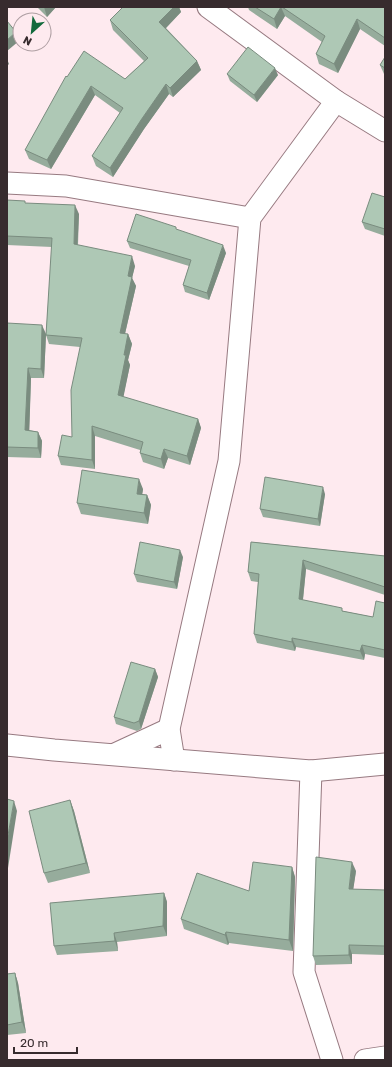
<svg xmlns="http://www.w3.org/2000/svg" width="392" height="1067" font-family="Rubik,sans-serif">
	<rect width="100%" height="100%" fill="#feeaef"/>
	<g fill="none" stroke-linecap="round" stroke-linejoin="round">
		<g stroke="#977a81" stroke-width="23">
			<g id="street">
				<path d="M208,7L336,101L385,131"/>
				<path d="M7,183L66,186L250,218"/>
				<path d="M7,745L54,750L311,771L385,764"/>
				<path d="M115,754L169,729"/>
				<path d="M174,760L169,729L229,461L250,218L336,101"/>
				<path d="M311,771L304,972L332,1060"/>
				<path d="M365,1060L385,1057"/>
			</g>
		</g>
		<use href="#street" stroke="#fff" stroke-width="21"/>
	</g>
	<g fill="#96ac9c">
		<path d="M37,7H56L47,17Z"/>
		<path d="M123,7H179L181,12L166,28L197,61L201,70L173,97L169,94L144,129L113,177L96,166L92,156L120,113L95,95L51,169L29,159L25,150L67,77L125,79L144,61L113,30L110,20Z"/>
		<path d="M248,7H385V46L360,29L338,73L319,64L316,54L322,42L285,16L277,29L249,10Z"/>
		<path d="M385,57V75L384,74L380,65Z"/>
		<path d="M227,74L278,75L257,102L230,81Z"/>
		<path d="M385,197V236L365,229L362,222Z"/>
		<path d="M7,200L25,203L79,214L78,245L135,266L132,278L136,286L125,334H128L132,344L128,360L130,365L123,397L198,419L201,428L190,465L168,458L164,469L143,462L140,453V450L95,436V469L61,465L58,456L72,437L80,347L49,344L46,335L44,378H31L29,430L38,432L42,441L41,458L7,457V323L46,334L52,247L7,245Z"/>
		<path d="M177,230L226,253L209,300L185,292L183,285L189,266L130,248L127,241Z"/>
		<path d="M143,489L142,494L147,495L151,505L148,524L81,514L77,503Z"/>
		<path d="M325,494L320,526L263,517L260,509Z"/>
		<path d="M251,542L385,556V595L306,569L303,600L343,611L373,617L385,603V658L365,654L364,660L296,647L295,651L257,643L254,634L258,582L251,581L248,572Z"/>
		<path d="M183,557L177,589L137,582L134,574Z"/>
		<path d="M155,669L158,677L141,729L137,731L116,724L114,717Z"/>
		<path d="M70,800L74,811L90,873L48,883L44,873Z"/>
		<path d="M292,867L295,877L293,951L229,943L228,945L184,929L181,919L249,891Z"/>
		<path d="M356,871L353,889L385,890V955L352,954V964L316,965L313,956Z"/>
		<path d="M164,893L167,902V936L117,942L118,951L57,955L54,946Z"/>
		<path d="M15,973L18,983L26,1033L7,1035V974Z"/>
	</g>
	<g fill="#7a8c7f">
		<path d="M44,7H56L47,17Z"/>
		<path d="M174,7H179L181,12L163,31L159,22Z"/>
		<path d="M281,7L285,16L277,29L274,19Z"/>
		<path d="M357,19L360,29L338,73L334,64Z"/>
		<path d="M16,32L19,41L7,51V40Z"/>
		<path d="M7,59L9,64L7,66Z"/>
		<path d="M197,61L201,70L173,97L170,88Z"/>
		<path d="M275,68L278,75L257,102L254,95Z"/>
		<path d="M166,84L169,94L144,129L113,177L110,168L141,120Z"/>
		<path d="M91,86L95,95L51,169L47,160Z"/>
		<path d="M75,205L79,214L77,253L74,244Z"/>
		<path d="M223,245L226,253L209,300L207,293Z"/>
		<path d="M132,256L135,266L132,278L136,286L123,342L120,333L128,276Z"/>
		<path d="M42,325L46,334L44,378L41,369Z"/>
		<path d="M128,334L132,344L128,360L130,365L122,404L118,395L124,355Z"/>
		<path d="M28,368L31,378L29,440L25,430Z"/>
		<path d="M198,419L201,428L190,465L187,456Z"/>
		<path d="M92,426L95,436V469L92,460Z"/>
		<path d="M38,432L42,441L41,458L38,448Z"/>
		<path d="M164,449L168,458L164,469L161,459Z"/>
		<path d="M139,479L143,489L141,504L137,494Z"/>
		<path d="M323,487L325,494L320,526L318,519Z"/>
		<path d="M147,495L151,505L148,524L144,513Z"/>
		<path d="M180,550L183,557L177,589L174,582Z"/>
		<path d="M303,560L306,569L302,608L299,599Z"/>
		<path d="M292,638L296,647L295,651L292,642Z"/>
		<path d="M362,645L365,654L364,660L360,651Z"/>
		<path d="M155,669L158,677L141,729L139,721Z"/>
		<path d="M70,800L74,811L90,873L86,863Z"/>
		<path d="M14,801L17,811L8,868L7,865V841Z"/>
		<path d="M352,862L356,871L352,898L349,889Z"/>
		<path d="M292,867L295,877L293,951L289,940Z"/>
		<path d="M164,893L167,902V936L163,926Z"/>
		<path d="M226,932L229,943L228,945L225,935Z"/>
		<path d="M114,933L117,942L118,951L115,941Z"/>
		<path d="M349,945L352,954V964L349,955Z"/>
		<path d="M15,973L18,983L26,1033L22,1022Z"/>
	</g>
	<g fill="#aec8b5" stroke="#7a8c7f">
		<path d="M123,7H174L159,22L197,61L170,88L166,84L141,120L110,168L92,156L123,108L91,86L47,160L25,150L66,76L67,77L84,51L125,79L148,58L110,20Z"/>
		<path d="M255,7H281L274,19Z"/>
		<path d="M282,7H385V38L357,19L334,64L316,54L325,36Z"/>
		<path d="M7,21L16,32L7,40Z"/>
		<path d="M248,47L275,68L254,95L227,74Z"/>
		<path d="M385,57V68L380,65Z"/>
		<path d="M372,193L385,197V229L362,222Z"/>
		<path d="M7,200L25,201V203L75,205L74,244L132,256L128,276L132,277L120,333L128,334L124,355H126L118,395L198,419L187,456L164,449L161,459L140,453L143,442L92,426V460L58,456L62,435L72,437L71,390L82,338L46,335L52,238L7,236Z"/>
		<path d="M136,214L176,227V229L223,245L207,293L183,285L191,260L127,241Z"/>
		<path d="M7,323L42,325L41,369L28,368L25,430L38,432V448L7,447Z"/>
		<path d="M82,470L139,479L137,494L147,495L144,513L77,503Z"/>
		<path d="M265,477L323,487L318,519L260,509Z"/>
		<path d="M140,542L180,550L174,582L134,574Z"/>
		<path d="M251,542L385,556V587L303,560L299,599L342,608V611L373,617L376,601L385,603V650L362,645L360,651L292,638V642L254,634L259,574L248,572Z"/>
		<path d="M131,662L155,669L139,721L134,723L114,717Z"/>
		<path d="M7,799L14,801L7,841Z"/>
		<path d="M70,800L86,863L44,873L29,811Z"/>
		<path d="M316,857L352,862L349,889L385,890V946L349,945V955L313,956Z"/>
		<path d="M253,862L292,867L289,940L226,932L225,935L181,919L197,873L249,891Z"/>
		<path d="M164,893L163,926L114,933L115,941L54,946L50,903Z"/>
		<path d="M15,973L22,1022L7,1025V974Z"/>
	</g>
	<rect width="392" height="1067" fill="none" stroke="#372b2e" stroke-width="16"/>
	<g transform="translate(32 32) rotate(207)"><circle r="19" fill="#feeaef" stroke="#ae9ea2"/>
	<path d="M0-3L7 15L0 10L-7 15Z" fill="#136a3d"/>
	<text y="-6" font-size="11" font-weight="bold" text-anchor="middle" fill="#372b2e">N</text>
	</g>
	<path d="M14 1047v6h63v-6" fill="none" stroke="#372b2e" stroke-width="2"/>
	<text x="20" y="1047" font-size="12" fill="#372b2e" stroke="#feeaef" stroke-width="3" paint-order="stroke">20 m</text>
</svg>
